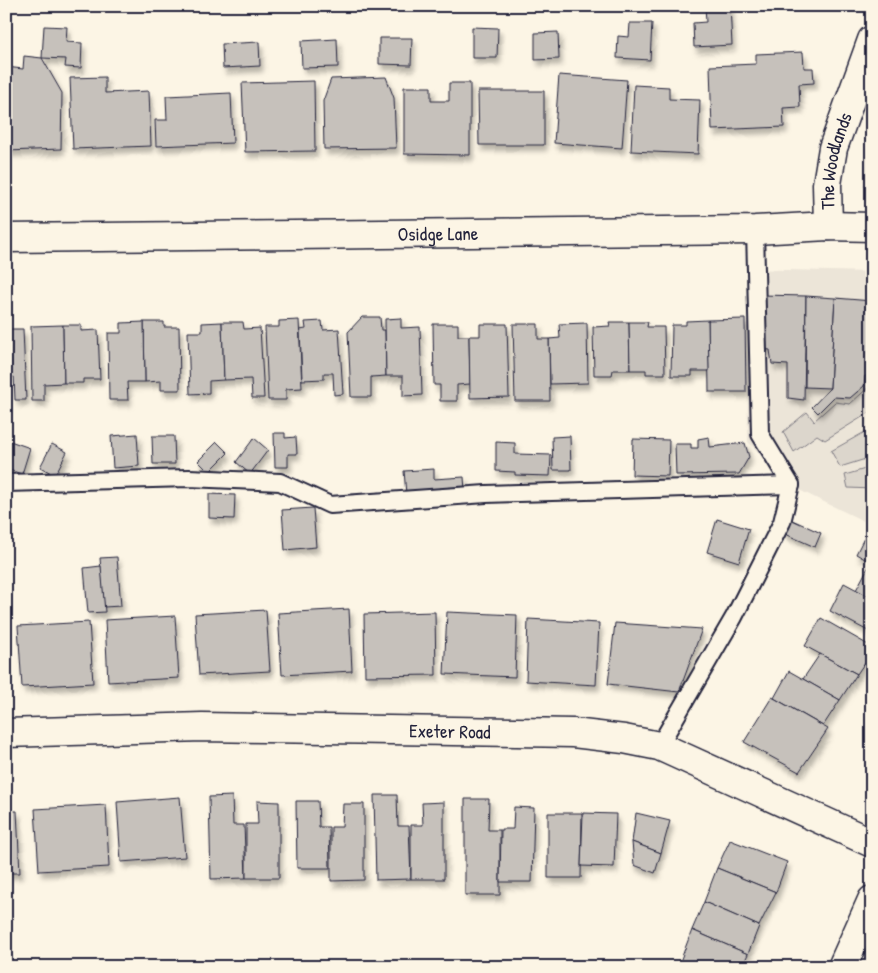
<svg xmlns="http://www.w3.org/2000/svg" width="878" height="973" font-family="'Patrick Hand',sans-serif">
	<defs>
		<filter id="shadow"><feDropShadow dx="3" dy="5.5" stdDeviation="2.5" flood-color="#0004"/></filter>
	</defs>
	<rect width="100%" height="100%" fill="#fcf5e5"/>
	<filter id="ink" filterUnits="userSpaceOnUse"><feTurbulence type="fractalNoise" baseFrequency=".02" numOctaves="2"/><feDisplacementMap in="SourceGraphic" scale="10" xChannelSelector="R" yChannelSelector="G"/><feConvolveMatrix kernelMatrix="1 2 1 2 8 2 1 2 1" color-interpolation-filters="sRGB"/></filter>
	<g filter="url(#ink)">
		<g fill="#ece5d8">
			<path d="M872,103V187H863L871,104Z"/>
			<path d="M746,269L872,272V525L795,488L748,442Z"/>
		</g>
		<g fill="#dcd6cc" stroke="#7f7c84">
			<path d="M872,384V411L825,440L817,435L794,452L783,432L807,412L814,421L835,402L850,404Z"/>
			<path d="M872,428V457L840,467L831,451Z"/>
			<path d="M872,467V489L848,488L845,475Z"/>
		</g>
		<g fill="#c6c1bb" stroke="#22223b" filter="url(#shadow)">
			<path d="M705,6H730L732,45L694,47L693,23L706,22Z"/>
			<path d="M630,23H652L650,60L617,58L618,36L629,37Z"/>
			<path d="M44,26L67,27L66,42L82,43L81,68L65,67L66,59L42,58Z"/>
			<path d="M472,27L498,28L497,58H472Z"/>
			<path d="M558,32L559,59L535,60V33Z"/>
			<path d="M379,38H412L411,65L379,64Z"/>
			<path d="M337,39L338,67L302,68L301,41Z"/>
			<path d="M259,42L260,66L223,68L222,44Z"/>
			<path d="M803,52L804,68H813L814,83L799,84L800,107L783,108L784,127L712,130L710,66L756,64V54Z"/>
			<path d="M24,56L42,58L62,93L61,149L6,151V67L23,69Z"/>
			<path d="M559,75L627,80L622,148L554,143Z"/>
			<path d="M105,77V93L149,91L151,146L73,149L70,78Z"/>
			<path d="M386,77L394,98L396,148L324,149L323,101L331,79Z"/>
			<path d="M314,81L315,151L245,152L242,83Z"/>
			<path d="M449,83H470V155L404,154V87H431V101H449Z"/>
			<path d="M634,85L669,87V99L700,100L698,154L631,151Z"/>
			<path d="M478,91H544V145H479Z"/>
			<path d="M231,93L233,143L156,146L155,120H167L166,96Z"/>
			<path d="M761,295L806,296L804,400L788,398V365L772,364L770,350L762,349Z"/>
			<path d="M806,296L835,298L830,388L805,387Z"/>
			<path d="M835,298L872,301V376H865L864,386L850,398L834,397L818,413L812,407L830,388Z"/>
			<path d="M362,317H380L381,330H385L386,376L371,377V397H351L348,332Z"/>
			<path d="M401,318V328L420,327L422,395L403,396V376H386L385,319Z"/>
			<path d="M745,319L746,392H709L708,320Z"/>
			<path d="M299,320L302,388L286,389V400H268L265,327H279V321Z"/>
			<path d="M708,320L709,371H692V376H671L672,325H686V321Z"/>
			<path d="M322,321L323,330L339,329L343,394L334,395L333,373H324V379L302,380L300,330L306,329L305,322Z"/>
			<path d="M144,322H164V327H179L180,390H161V381L145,382Z"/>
			<path d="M144,322L145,382H127L128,400H109L108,333H121V323Z"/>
			<path d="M222,322L224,380L209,381V393L190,394L188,332H202V323Z"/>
			<path d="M222,322H243L244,329L260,328L264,398H252L251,379L224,380Z"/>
			<path d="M609,322H629L630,370H613L612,375H594L593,327L610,326Z"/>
			<path d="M629,322H648L647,327H664L665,374H646V370H630Z"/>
			<path d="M587,323L588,383L550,384L549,339L560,338L559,324Z"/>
			<path d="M433,324H458V336H469L470,384L457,385V401H440V385H434Z"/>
			<path d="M480,324H507L509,397L470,398L469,336H480Z"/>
			<path d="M513,324H538V339H549L550,401H515Z"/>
			<path d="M63,325L64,383L44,384V401H32L31,326Z"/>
			<path d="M63,325H81V331L98,330L100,379H83V383H64Z"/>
			<path d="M6,329H23L26,400H15L14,377L6,378Z"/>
			<path d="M274,433H285V438L296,437L297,454H288V467H275Z"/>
			<path d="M137,434L139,466L113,468L111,436Z"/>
			<path d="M152,436H174L175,464H153Z"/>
			<path d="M570,436L571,470H553L552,437Z"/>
			<path d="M709,437L710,447L745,443L749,457L739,474L676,475L675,444H691V448H698V439Z"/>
			<path d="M254,438L268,450L250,474L236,462Z"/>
			<path d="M633,439L669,440L668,476L632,475Z"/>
			<path d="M10,441L30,448L22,474L6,469V453Z"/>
			<path d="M217,442L228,453L209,472L198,461Z"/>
			<path d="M496,442L515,443V454L551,455L550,476L515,475V472L496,471Z"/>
			<path d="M52,444L67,452L55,475L40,467Z"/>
			<path d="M434,469V479L464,477L465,490L406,494L404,471Z"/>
			<path d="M209,494L235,495L234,519L209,518Z"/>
			<path d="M313,508L316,547L285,550L282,510Z"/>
			<path d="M717,519L749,529L739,562L707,552Z"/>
			<path d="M790,519L821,533L815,547L783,533Z"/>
			<path d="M870,526L872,527V563L856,554Z"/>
			<path d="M117,557L121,606L104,607L100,558Z"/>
			<path d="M871,562L872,563V598L856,590Z"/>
			<path d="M101,566L105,612L88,613L84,568Z"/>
			<path d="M844,583L872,598V633L830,611Z"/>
			<path d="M349,609L352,671L282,675L278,613Z"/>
			<path d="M266,610L270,671L199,675L195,614Z"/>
			<path d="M435,612L436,675L365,676L364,614Z"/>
			<path d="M447,612L517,615L515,677L444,674Z"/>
			<path d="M175,616L179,678L108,682L105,620Z"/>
			<path d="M821,618L872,647V652L857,674L805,646Z"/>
			<path d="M528,619L599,623L596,685L526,681Z"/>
			<path d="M89,622L93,683L22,687L18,626Z"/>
			<path d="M615,623L702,629L679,692L608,684Z"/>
			<path d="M820,654L857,674L840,700L803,679Z"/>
			<path d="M789,671L840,700L823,726L774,698Z"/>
			<path d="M772,697L828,729L799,772L744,742Z"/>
			<path d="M374,795H397L398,826H409L411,879L376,880Z"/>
			<path d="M232,796L233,825H244L246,878L211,879L209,797Z"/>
			<path d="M180,797L185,857L121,862L117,802Z"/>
			<path d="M465,799H489L488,830H500V895H465Z"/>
			<path d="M257,801L279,802V878H246V824H258Z"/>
			<path d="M296,801H318L319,827H329L330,868H297Z"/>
			<path d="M444,802V879H411V825H423L422,803Z"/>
			<path d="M343,804H364V880L331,881V827H342Z"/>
			<path d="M106,805L109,867L39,871L35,809Z"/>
			<path d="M514,807L534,808L532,882H500L501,829H513Z"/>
			<path d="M6,811H17L20,873H6Z"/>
			<path d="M548,813H582L581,878H548Z"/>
			<path d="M583,813L616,814L614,867L581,866Z"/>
			<path d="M636,813L670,821L661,853L632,842Z"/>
			<path d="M730,840L787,862L776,892L717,868Z"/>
			<path d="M632,842L661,853L655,873L634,865Z"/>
			<path d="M717,868L776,892L759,926L704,902Z"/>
			<path d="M704,902L759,926L748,954L692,930Z"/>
			<path d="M692,930L748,954L742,967H678Z"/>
		</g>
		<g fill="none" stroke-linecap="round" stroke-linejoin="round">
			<g stroke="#22223b" stroke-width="20">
				<g id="lane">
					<path d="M6,483L189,478L280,482L330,505L486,494L791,485"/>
					<path d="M659,746L734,617L782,522L791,485L760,434L755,230"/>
				</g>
			</g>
			<g stroke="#22223b" stroke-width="31">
				<g id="street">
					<path id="s1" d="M828,226L827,184L833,148L872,40"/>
					<path id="s2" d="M6,733L202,727L573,733L624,739L659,746L872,843"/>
					<path d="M842,967L872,900"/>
				</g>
			</g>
			<g stroke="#22223b" stroke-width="31">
				<g id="secondary">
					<path id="s3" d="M6,238L755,230L828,226L872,227"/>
				</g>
			</g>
			<use href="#lane" stroke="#fcf5e5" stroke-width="16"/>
			<use href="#street" stroke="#fcf5e5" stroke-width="28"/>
			<use href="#secondary" stroke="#fcf5e5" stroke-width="28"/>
		</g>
	</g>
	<g text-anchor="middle" stroke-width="4" stroke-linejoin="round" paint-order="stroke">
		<g font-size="19" fill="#22223b" stroke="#fcf5e5">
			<text dy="7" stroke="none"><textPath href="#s1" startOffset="66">The Woodlands</textPath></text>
			<text dy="7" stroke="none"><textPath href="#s3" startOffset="432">Osidge Lane</textPath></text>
			<text dy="7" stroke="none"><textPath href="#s2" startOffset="444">Exeter Road</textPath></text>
		</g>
	</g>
	<rect width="878" height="973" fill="none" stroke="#fcf5e5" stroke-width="25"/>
	<rect x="12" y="12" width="853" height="948" fill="none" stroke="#22223b" stroke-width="2" filter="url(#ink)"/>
</svg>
